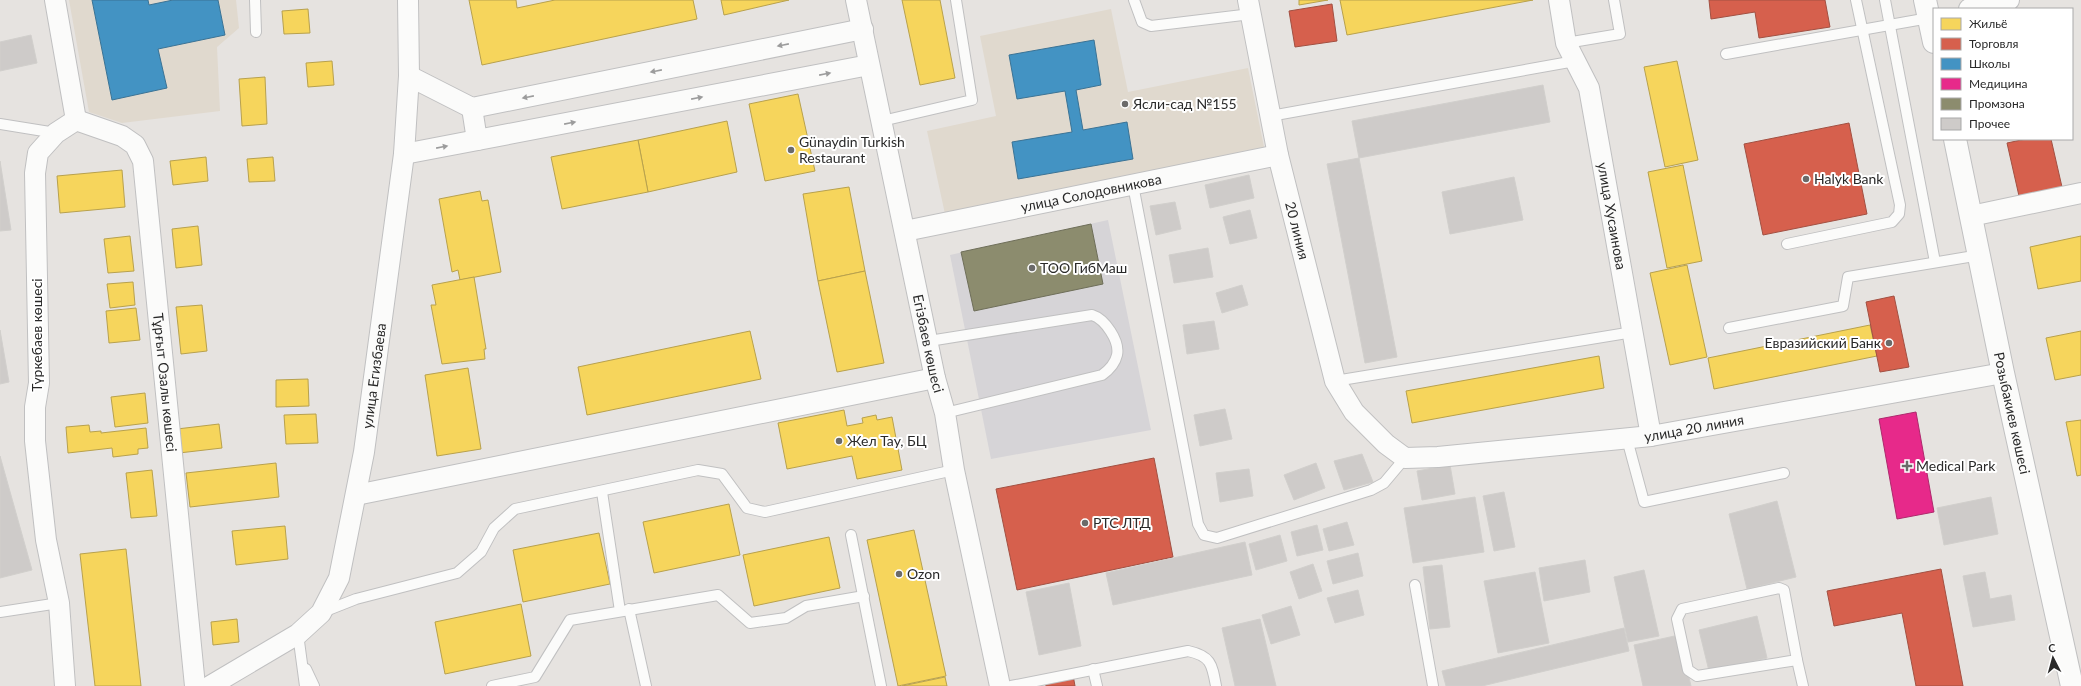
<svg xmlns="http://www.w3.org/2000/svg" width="2081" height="686" font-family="Lato,sans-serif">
	<rect width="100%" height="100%" fill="#e6e3e0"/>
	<path fill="#d6d4d7" d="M1108,220L1151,430L991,459L950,255Z"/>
	<g fill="#e0d9ce">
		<path d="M69,0H236L239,28L217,47L220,111L122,123L89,112Z"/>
		<path d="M1111,9L1128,92L1248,68L1264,147L945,214L927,131L996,116L980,36Z"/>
	</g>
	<g fill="#f6d55c" stroke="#b8a14d">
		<path d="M469,0H516L517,8L555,0H693L697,19L482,65Z"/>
		<path d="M721,0H789L724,15Z"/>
		<path d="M902,0H940L955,78L920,85Z"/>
		<path d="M1299,0H1328L1299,5Z"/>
		<path d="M1340,0H1533L1347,35Z"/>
		<path d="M308,9L310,33L284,34L282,11Z"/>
		<path d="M332,61L334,85L308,87L306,63Z"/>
		<path d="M1677,61L1698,160L1665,167L1644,67Z"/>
		<path d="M265,77L267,124L242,126L239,79Z"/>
		<path d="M798,94L815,171L765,181L749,104Z"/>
		<path d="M727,121L737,172L648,192L638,140Z"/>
		<path d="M638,140L648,192L562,209L551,157Z"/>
		<path d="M206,157L208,181L173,185L170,161Z"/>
		<path d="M273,157L275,181L249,182L247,159Z"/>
		<path d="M1683,165L1702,261L1667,268L1648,172Z"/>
		<path d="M122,170L125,207L60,213L57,176Z"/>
		<path d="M849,187L865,271L818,281L803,194Z"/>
		<path d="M480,191L482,201L488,200L501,272L460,280L458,270L452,272L439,199Z"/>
		<path d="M198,226L202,265L176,268L172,229Z"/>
		<path d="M130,236L134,271L108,273L104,239Z"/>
		<path d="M2081,236V281L2038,289L2030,247Z"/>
		<path d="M1687,265L1707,357L1670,365L1650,273Z"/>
		<path d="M865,271L884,363L837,372L818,281Z"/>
		<path d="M474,277L486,349H484L485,359L442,364L431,305H436L432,285Z"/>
		<path d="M133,282L135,305L110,308L107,284Z"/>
		<path d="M202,305L207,351L181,354L176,307Z"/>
		<path d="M136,308L140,340L109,343L106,311Z"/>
		<path d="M1870,325L1877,356L1714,389L1708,358Z"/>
		<path d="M750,331L761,379L587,415L578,367Z"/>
		<path d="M2081,331V375L2055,380L2046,338Z"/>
		<path d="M1599,356L1604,388L1412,423L1406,391Z"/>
		<path d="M468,368L481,449L437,456L425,375Z"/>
		<path d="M308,379L309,406L276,407V380Z"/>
		<path d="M145,393L148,423L115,427L111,397Z"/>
		<path d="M844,410L847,426L863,423L862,418L876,415L877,420L892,417L902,470L857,479L852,456L787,469L778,423Z"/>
		<path d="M316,414L318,443L286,444L284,415Z"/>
		<path d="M2081,420V475L2077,476L2066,422Z"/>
		<path d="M219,424L222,448L179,453L177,429Z"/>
		<path d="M89,425L90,432L101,431V433L146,428L148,448L138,449V454L113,457L112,448L68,453L66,427Z"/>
		<path d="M276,463L279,497L190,507L186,473Z"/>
		<path d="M152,470L157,516L131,518L126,473Z"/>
		<path d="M729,504L740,555L654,573L643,522Z"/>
		<path d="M285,526L288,559L236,565L232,531Z"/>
		<path d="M914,530L946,676L898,686L867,540Z"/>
		<path d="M599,533L610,584L523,602L513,550Z"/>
		<path d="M829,537L840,588L754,606L743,555Z"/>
		<path d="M126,549L141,686H95L80,554Z"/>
		<path d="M521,604L531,656L445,674L435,622Z"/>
		<path d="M237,619L239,642L213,645L211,622Z"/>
		<path d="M945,677L947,686H902Z"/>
	</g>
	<g fill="#d6604d" stroke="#a25042">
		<path d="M1709,0H1825L1830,27L1759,38L1755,12L1711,19Z"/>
		<path d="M1332,4L1337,41L1295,47L1289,11Z"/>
		<path d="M1849,123L1867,214L1763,235L1744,144Z"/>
		<path d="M2026,139H2051L2062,187L2019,196L2007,143Z"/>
		<path d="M1894,296L1909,367L1880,372L1866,302Z"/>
		<path d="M1154,458L1173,557L1017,590L996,489Z"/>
		<path d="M1941,569L1963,686H1916L1902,613L1834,626L1827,591Z"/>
		<path d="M1073,675L1075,686H1046L1045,681Z"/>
	</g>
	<g fill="#4393c3" stroke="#3b7395">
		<path d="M92,0H148L149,5L173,0H218L225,35L158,49L167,88L112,100Z"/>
		<path d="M1094,40L1101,85L1076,90L1083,130L1127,122L1133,159L1018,179L1012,142L1072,132L1065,91L1017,99L1009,55Z"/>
	</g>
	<path fill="#e7298a" stroke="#ae296d" d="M1916,412L1934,512L1897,519L1879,419Z"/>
	<path fill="#8c8c6e" stroke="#6e6e59" d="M1091,224L1103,284L974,311L961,252Z"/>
	<g fill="#cecbc9" stroke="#d1cfcc">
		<path d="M31,35L37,63L0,71V42Z"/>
		<path d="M1543,85L1550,122L1359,158L1352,121Z"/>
		<path d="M1359,158L1397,357L1365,363L1327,164Z"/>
		<path d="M0,161L11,230L0,231Z"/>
		<path d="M1249,175L1254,198L1210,208L1205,185Z"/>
		<path d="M1514,177L1523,220L1450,234L1442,192Z"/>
		<path d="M1175,202L1181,229L1156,235L1150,206Z"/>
		<path d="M1250,210L1257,238L1230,244L1223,217Z"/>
		<path d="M1208,248L1213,277L1174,283L1169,255Z"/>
		<path d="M1242,285L1248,305L1222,313L1216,293Z"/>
		<path d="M1214,321L1219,349L1187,354L1183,325Z"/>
		<path d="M0,330L9,382L0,384Z"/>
		<path d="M1225,409L1232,439L1200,446L1194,415Z"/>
		<path d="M1362,454L1373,482L1344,490L1334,461Z"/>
		<path d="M0,456L32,570L0,578Z"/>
		<path d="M1316,463L1325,488L1294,500L1284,475Z"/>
		<path d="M1450,465L1455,494L1422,500L1417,471Z"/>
		<path d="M1249,469L1253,496L1220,502L1216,473Z"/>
		<path d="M1504,492L1515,547L1494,551L1483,496Z"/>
		<path d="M1475,497L1484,552L1413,563L1404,508Z"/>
		<path d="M1991,497L1998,534L1944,545L1937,508Z"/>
		<path d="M1777,501L1796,577L1747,589L1729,514Z"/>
		<path d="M1347,522L1354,545L1329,551L1323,529Z"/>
		<path d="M1317,525L1323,550L1297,556L1291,532Z"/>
		<path d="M1280,535L1287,561L1256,570L1249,544Z"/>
		<path d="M1245,542L1252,575L1113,605L1106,573Z"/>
		<path d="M1358,553L1363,576L1333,584L1327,561Z"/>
		<path d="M1585,560L1590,592L1544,601L1539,568Z"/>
		<path d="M1313,564L1322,591L1299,599L1290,572Z"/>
		<path d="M1442,565L1450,627L1430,629L1423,567Z"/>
		<path d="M1644,570L1659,636L1628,642L1614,577Z"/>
		<path d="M1535,572L1549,643L1498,653L1484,581Z"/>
		<path d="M1985,572L1990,599L2011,595L2015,620L1973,627L1963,576Z"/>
		<path d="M1069,583L1081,646L1039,655L1026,592Z"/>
		<path d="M1358,590L1364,615L1335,623L1327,598Z"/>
		<path d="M1291,606L1300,635L1271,644L1262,615Z"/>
		<path d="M1757,616L1767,658L1709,671L1699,630Z"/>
		<path d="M1260,619L1276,686H1235L1222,628Z"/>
		<path d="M1624,628L1629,651L1482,686H1446L1442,671Z"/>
		<path d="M1679,635L1691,686H1643L1634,645Z"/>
	</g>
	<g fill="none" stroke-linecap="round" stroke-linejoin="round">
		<g stroke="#c0c0c1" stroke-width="12">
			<g id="service">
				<path d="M255,0L256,32"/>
				<path d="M1134,0L1142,22L1151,26L1251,14"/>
				<path d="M1885,0L1935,262"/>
				<path d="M1566,43L1620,34L1614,0"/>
				<path d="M1726,54L1929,18"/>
				<path d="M1270,116L1575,61"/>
				<path d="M882,121L972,100L956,0"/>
				<path d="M0,124L56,133"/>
				<path d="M1133,185L1198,524L1204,535L1217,538L1371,490L1384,483L1405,458"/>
				<path d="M1787,244L1892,222L1899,214L1900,205L1856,0"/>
				<path d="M1729,328L1843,306L1848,277L1980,255"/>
				<path d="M929,341L1092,315C1105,319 1120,341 1117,355C1115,364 1109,370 1102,375L945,413"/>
				<path d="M1335,381L1633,332"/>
				<path d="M1627,439L1644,502L1784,473"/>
				<path d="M602,492L620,611"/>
				<path d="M851,535L881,686"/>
				<path d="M1415,585L1433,686"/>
				<path d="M1779,588L1784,590L1797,660L1697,676L1688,670L1677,619L1682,609Z"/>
				<path d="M629,609L646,686"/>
				<path d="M0,612L59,603"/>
				<path d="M323,612L356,599L457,573L481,552L494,528L515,509L698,470L722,474L747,508L765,512L954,470"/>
				<path d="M298,634L305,686"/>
				<path d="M1797,660L1803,686"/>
				<path d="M306,669L314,686"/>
				<path d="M1093,669L1097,686"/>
				<path d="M492,686L535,677L570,620L718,595L750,623L786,618L806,606L864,596"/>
				<path d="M1011,686L1188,651C1211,656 1212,664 1216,686"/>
			</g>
		</g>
		<g stroke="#c0c0c1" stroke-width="22">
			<g id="minor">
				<path d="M55,0L76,120"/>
				<path id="s1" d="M856,0L935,378L945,413L954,470L1000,686"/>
				<path id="s2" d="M1248,0L1278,155L1335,381L1354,412L1386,444L1405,458L1438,457L1651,436L2003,373"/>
				<path id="s3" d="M1559,0L1566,43L1589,88L1651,436"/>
				<path d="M1969,9L2009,0"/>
				<path d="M409,76L472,108L863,29"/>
				<path d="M472,108L477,140"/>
				<path id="s4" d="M76,120L122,136L135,145L143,161L195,686"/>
				<path d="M404,154L869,65"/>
				<path d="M1971,216L2081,193"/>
				<path id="s5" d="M905,231L1278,155"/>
				<path d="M356,495L935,378"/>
				<path d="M65,686L59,603L46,540L35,441V407L39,383L35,173L38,153L56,133L76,120"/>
				<path id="s6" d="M210,686L298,634L321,613L339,578L364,452L404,154L409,76L408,0"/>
			</g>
		</g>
		<g stroke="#c0c0c1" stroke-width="24">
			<g id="secondary">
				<path d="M1925,0L1934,42"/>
				<path id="s7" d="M1955,139L2003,373L2072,686"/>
			</g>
		</g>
		<use href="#service" stroke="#fbfbfa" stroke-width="10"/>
		<use href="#minor" stroke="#fbfbfa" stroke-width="20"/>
		<use href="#secondary" stroke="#fbfbfa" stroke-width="22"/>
	</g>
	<defs><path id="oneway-solid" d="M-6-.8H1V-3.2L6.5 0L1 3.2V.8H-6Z"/></defs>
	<g fill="#9c9c9c">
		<use href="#oneway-solid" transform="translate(783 45) rotate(169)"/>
		<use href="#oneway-solid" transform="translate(656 71) rotate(169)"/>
		<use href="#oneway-solid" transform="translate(825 74) rotate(-11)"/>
		<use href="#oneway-solid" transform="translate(528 97) rotate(169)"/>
		<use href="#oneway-solid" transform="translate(697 98) rotate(-11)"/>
		<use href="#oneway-solid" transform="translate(570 123) rotate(-11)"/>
		<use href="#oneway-solid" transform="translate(442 147) rotate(-11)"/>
	</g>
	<g fill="#6b6a69" stroke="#fff" stroke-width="1.5">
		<circle cx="1125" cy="104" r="4"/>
		<circle cx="791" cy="150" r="4"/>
		<circle cx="1806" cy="179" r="4"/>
		<circle cx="1032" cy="268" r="4"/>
		<circle cx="1889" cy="343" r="4"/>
		<circle cx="839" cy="441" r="4"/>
		<path d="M1905 460h4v4h4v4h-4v4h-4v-4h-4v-4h4z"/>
		<circle cx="1085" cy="523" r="4"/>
		<circle cx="899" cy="574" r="4"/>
	</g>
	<g text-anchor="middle" stroke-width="4" stroke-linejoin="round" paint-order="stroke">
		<g font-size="14" fill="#292929" stroke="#fff" text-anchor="start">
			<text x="1133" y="109">Ясли-сад №155</text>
			<text x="799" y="147">Günaydin Turkish<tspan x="799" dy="16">Restaurant</tspan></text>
			<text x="1814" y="184">Halyk Bank</text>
			<text x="1040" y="273">ТОО ГибМаш</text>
			<text x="1881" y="348" text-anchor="end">Евразийский Банк</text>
			<text x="847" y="446">Жел Тау, БЦ</text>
			<text x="1916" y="471">Medical Park</text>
			<text x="1093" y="528">РТС ЛТД</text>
			<text x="907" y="579">Ozon</text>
		</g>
		<g font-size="14" fill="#292929" stroke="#fff">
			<text dy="5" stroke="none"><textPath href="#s5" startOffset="190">улица Солодовникова</textPath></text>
			<text dy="5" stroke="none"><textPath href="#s3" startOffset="224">улица Хусаинова</textPath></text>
			<text dy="5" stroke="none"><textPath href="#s2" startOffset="236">20 линия</textPath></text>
			<text transform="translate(37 335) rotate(-90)" y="5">Түркебаев көшесі</text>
			<text dy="5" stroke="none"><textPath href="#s1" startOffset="351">Егізбаев көшесі</textPath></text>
			<text dy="5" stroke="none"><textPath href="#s6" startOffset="378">улица Егизбаева</textPath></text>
			<text dy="5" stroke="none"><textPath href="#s4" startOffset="305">Тұрғыт Озалы көшесі</textPath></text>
			<text dy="5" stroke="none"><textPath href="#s7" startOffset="280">Розыбакиев көшесі</textPath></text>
			<text dy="5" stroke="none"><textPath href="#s2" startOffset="787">улица 20 линия</textPath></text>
		</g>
	</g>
	<rect x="1933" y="8" width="140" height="132" fill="#ffffff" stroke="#a9a9a9"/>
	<rect x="1941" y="18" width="20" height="12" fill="#f6d55c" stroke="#a9a9a9"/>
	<text x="1969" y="28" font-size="12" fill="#292929">Жильё</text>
	<rect x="1941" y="38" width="20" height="12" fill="#d6604d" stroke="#a9a9a9"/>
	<text x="1969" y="48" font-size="12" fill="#292929">Торговля</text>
	<rect x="1941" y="58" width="20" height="12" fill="#4393c3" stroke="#a9a9a9"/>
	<text x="1969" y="68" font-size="12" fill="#292929">Школы</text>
	<rect x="1941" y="78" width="20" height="12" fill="#e7298a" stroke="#a9a9a9"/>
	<text x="1969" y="88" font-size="12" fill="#292929">Медицина</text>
	<rect x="1941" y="98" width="20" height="12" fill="#8c8c6e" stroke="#a9a9a9"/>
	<text x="1969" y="108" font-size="12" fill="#292929">Промзона</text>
	<rect x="1941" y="118" width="20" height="12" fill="#cecbc9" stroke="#a9a9a9"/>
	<text x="1969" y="128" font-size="12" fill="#292929">Прочее</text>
	<g transform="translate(2053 658) rotate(354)" stroke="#ffffff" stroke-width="3" paint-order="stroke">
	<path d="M0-3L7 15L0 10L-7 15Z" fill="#292929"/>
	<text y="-6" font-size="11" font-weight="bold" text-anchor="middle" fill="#292929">С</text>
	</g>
</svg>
